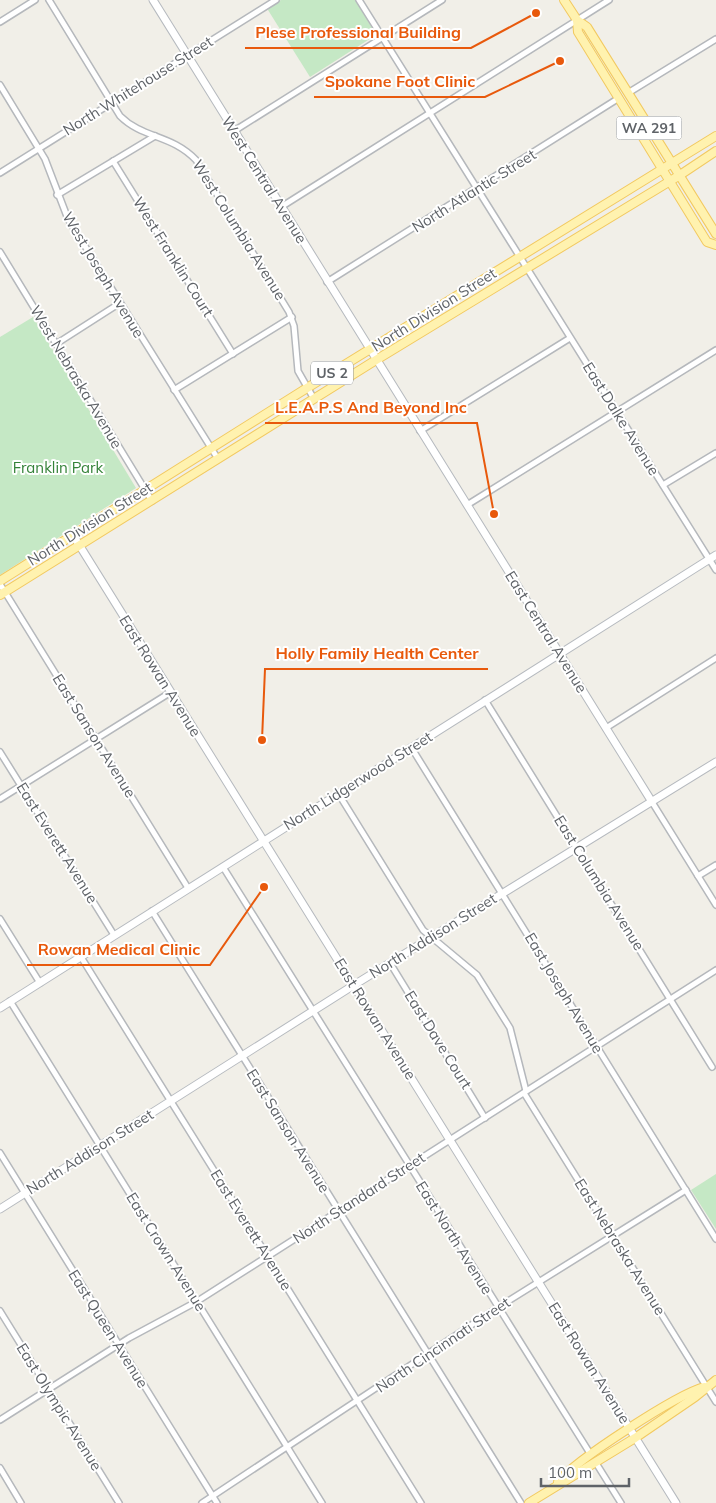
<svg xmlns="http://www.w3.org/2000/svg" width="716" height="1503" font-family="Mulish,sans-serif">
	<rect width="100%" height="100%" fill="#f1efe8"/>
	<g fill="#c5e8c5">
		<path d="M281,0H356L376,35L310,77L268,10L269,8Z"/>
		<path d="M33,317L136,488L0,575V337Z"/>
		<path d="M716,1174V1229L691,1190Z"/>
	</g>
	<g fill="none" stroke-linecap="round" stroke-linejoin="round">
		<g stroke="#b5b8bc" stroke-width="8">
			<g id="street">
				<path d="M49,0L120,116C143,139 171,134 196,160L289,312L294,326L298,371L314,399"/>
				<path d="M359,0L716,570"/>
				<path d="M0,22L35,0"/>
				<path d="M0,85L45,159L68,219L218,459"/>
				<path d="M628,93L716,39"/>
				<path d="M234,131L442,0"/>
				<path d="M113,161L233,354"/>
				<path d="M0,173L276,0"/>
				<path d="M57,195L155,136"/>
				<path d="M281,207L609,0"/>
				<path d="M0,252L152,501"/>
				<path d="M327,282L619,98"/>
				<path d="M56,344L120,303"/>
				<path d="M174,390L292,317"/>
				<path d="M420,431L570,338"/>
				<path d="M663,485L716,453"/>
				<path d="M467,505L716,350"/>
				<path d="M0,584L188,888"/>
				<path d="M485,700L712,1067"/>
				<path d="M606,728L716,658"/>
				<path d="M411,747L716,1239"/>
				<path d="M0,752L114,935"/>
				<path d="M338,793L423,930L477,975L510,1028L526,1091"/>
				<path d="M0,799L171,692"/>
				<path d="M652,802L716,905"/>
				<path d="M223,867L591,1455"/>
				<path d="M698,876L716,865"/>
				<path d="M152,911L521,1503"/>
				<path d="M0,919L40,983"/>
				<path d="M81,957L421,1503"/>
				<path d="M390,963L485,1118"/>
				<path d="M10,1001L322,1503"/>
				<path d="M524,1093L716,1402"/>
				<path d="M0,1153L217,1503"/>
				<path d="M0,1311L119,1503"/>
				<path d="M0,1420L129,1338L196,1302L716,970"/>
				<path d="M596,1463L621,1503"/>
				<path d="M0,1468L21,1503"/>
				<path d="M202,1503L497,1308L686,1190"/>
			</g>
		</g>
		<g stroke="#b6babf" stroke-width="9">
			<g id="secondary">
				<path d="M153,0L652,802"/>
				<path d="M73,535L676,1503"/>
				<path d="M0,1008L716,555"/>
				<path d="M0,1209L354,985L716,762"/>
			</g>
		</g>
		<g stroke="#f2c960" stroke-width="10">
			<g id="primary">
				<path d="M564,0L577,20L578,32L707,242L716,245"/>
				<path d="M577,20L587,27L716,234"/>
				<path d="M0,581L307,388L716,136"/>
				<path d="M0,595L376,360L680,175L716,151"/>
				<path d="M558,1482C576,1460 676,1395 704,1387"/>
				<path d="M529,1503L635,1438L695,1397L716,1380"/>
			</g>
		</g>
		<use href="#street" stroke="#fff" stroke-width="5"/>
		<use href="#secondary" stroke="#fff" stroke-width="7"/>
		<use href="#primary" stroke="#fff2af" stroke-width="8"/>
	</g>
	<g text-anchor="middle" stroke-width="4" stroke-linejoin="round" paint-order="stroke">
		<g fill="#fff" stroke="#8f9295" stroke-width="1">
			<rect x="616.5" y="116.5" width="65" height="23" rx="4"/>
			<rect x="311" y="361.5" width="42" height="23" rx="4"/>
		</g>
		<g font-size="14" font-weight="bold" fill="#5f6368">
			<text x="649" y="133">WA 291</text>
			<text x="332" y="378">US 2</text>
		</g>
		<g font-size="15" fill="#5f6368" stroke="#fff">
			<text transform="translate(138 86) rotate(-32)" y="5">North Whitehouse Street</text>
			<text transform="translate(264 180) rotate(58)" y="5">West Central Avenue</text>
			<text transform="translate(474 191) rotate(-32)" y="5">North Atlantic Street</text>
			<text transform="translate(239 230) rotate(58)" y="5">West Columbia Avenue</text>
			<text transform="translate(173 257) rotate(58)" y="5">West Franklin Court</text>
			<text transform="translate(103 275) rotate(59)" y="5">West Joseph Avenue</text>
			<text transform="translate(434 310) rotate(-32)" y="5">North Division Street</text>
			<text transform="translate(76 377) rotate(59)" y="5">West Nebraska Avenue</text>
			<text transform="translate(621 419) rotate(58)" y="5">East Dalke Avenue</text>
			<text transform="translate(90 524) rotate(-32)" y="5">North Division Street</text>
			<text transform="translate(546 632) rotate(58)" y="5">East Central Avenue</text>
			<text transform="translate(160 676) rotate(58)" y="5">East Rowan Avenue</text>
			<text transform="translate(94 736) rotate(58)" y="5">East Sanson Avenue</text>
			<text transform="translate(358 781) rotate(-32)" y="5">North Lidgerwood Street</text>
			<text transform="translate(57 843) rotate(58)" y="5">East Everett Avenue</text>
			<text transform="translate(599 883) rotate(58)" y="5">East Columbia Avenue</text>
			<text transform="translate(433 936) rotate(-32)" y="5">North Addison Street</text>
			<text transform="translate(564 993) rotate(59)" y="5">East Joseph Avenue</text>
			<text transform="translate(375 1019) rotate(58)" y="5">East Rowan Avenue</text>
			<text transform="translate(438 1040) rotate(58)" y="5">East Dave Court</text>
			<text transform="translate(288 1131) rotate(58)" y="5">East Sanson Avenue</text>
			<text transform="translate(90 1152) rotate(-32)" y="5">North Addison Street</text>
			<text transform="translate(359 1198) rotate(-33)" y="5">North Standard Street</text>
			<text transform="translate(251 1230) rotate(58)" y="5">East Everett Avenue</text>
			<text transform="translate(454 1238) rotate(58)" y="5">East North Avenue</text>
			<text transform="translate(620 1247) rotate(58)" y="5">East Nebraska Avenue</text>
			<text transform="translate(166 1252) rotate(58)" y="5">East Crown Avenue</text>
			<text transform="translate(108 1329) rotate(58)" y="5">East Queen Avenue</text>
			<text transform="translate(443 1345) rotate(-34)" y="5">North Cincinnati Street</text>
			<text transform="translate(589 1363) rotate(58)" y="5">East Rowan Avenue</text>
			<text transform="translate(59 1407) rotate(58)" y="5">East Olympic Avenue</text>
		</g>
		<g font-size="15" fill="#348238" stroke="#fff">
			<text x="58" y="473">Franklin Park</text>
		</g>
	</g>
	<path fill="none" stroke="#e8590c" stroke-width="2" d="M536 13L471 48H245M560 61L485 97H314M494 514L477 423H265M262 740L265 669H488M264 887L210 965H27"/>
	<g fill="#e8590c" stroke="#fff" stroke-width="2">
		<circle cx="536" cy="13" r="5"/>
		<circle cx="560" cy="61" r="5"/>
		<circle cx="494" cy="514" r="5"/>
		<circle cx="262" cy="740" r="5"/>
		<circle cx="264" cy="887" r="5"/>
	</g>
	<g font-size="16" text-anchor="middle" font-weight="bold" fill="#e8590c" stroke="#fff" stroke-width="4" stroke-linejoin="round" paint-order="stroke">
		<text x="358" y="38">Plese Professional Building</text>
		<text x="400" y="87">Spokane Foot Clinic</text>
		<text x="371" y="413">L.E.A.P.S And Beyond Inc</text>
		<text x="377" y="659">Holly Family Health Center</text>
		<text x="119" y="955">Rowan Medical Clinic</text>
	</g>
	<path d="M541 1478v8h88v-8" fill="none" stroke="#5f6368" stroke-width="2.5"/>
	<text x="548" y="1478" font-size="15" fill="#5f6368" stroke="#ffffff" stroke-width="4" paint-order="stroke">100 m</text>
</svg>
